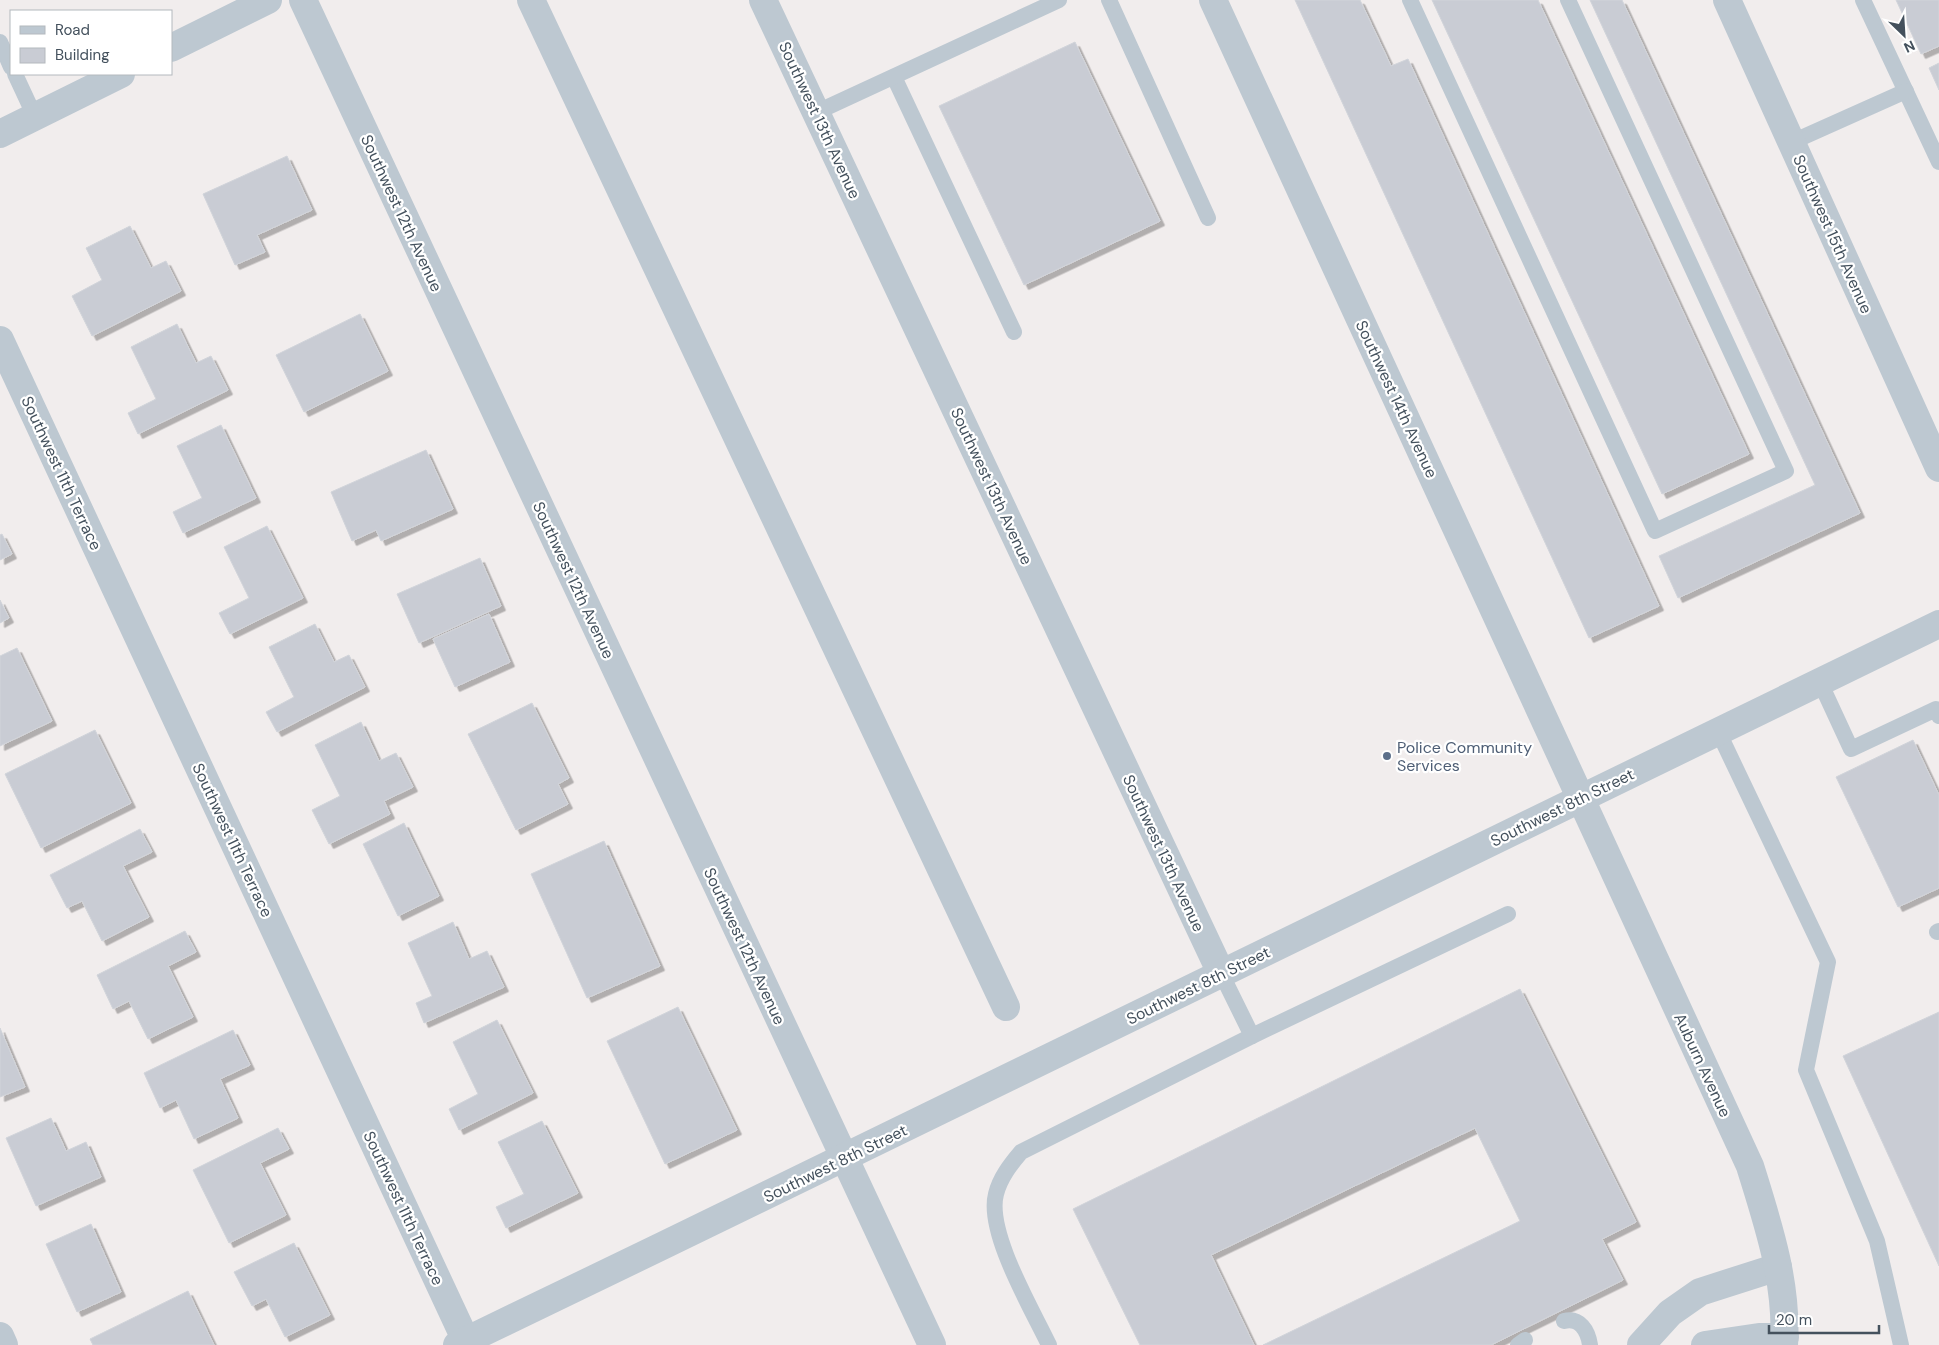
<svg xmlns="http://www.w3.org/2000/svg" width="1939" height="1345" font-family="'DM Sans',sans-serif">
	<defs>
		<filter id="shadow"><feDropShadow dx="4.5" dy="4.5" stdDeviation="0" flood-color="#0004"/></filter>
	</defs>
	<rect width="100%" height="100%" fill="#f1eded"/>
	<g fill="#c9ccd4" stroke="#d1d4da" filter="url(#shadow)">
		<path d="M1295,0H1360L1391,66L1408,59L1659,606L1589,638Z"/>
		<path d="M1432,0H1538L1749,454L1662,494Z"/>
		<path d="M1590,0H1622L1860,513L1678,598L1659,556L1815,485Z"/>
		<path d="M1896,0H1939V46L1921,54Z"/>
		<path d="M1075,42L1160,221L1024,285L939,106Z"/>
		<path d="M1939,63V90L1929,68Z"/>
		<path d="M287,156L312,210L257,235L265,252L235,265L203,194Z"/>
		<path d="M130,226L151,268L166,261L181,291L92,336L72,296L102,280L86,248Z"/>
		<path d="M360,314L388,371L304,412L276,355Z"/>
		<path d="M177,324L196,363L211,356L228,390L138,434L128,413L156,399L131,347Z"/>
		<path d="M221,425L256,498L183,533L173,512L202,498L177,446Z"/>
		<path d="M426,450L453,509L381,541L376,530L352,541L331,492Z"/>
		<path d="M267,526L303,598L230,634L219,613L249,598L224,547Z"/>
		<path d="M2,534L12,554L0,560V535Z"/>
		<path d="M480,558L501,606L419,643L397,594Z"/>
		<path d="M0,600L9,618L0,623Z"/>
		<path d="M489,614L510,662L455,687L433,639Z"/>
		<path d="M315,624L334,662L349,655L365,687L277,732L266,712L294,697L269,647Z"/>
		<path d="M17,648L52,721L0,746V656Z"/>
		<path d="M532,703L569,778L558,784L568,804L516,830L468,734Z"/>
		<path d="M361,722L379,761L396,753L413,787L384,801L390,814L329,844L312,810L340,796L315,745Z"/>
		<path d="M95,730L131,803L41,848L5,774Z"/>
		<path d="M1913,740L1939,795V888L1898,907L1836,777Z"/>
		<path d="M404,823L439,896L398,916L363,844Z"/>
		<path d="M140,829L152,852L123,866L149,917L102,941L82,901L67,908L50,875Z"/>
		<path d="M604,841L660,966L587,998L531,874Z"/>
		<path d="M453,922L469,959L487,951L504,987L424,1023L416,1003L432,996L408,943Z"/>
		<path d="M185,931L196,952L168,966L193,1017L148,1039L129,1001L113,1009L97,975Z"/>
		<path d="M1520,989L1636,1222L1602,1239L1623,1280L1491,1345H1263L1520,1221L1475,1128L1211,1255L1254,1345H1140L1073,1209Z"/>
		<path d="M678,1007L737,1130L665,1164L607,1041Z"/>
		<path d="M1939,1012V1266L1843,1056Z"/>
		<path d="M497,1020L533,1093L459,1130L449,1109L478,1094L453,1042Z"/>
		<path d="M0,1028L25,1087L0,1097Z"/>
		<path d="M233,1030L250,1065L220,1079L238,1118L194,1139L176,1100L160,1108L144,1073Z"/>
		<path d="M51,1118L66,1151L86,1142L101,1177L36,1206L6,1138Z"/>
		<path d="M542,1121L578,1193L506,1228L496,1207L524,1194L498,1142Z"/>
		<path d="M278,1128L289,1149L260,1163L286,1215L229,1243L193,1170Z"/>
		<path d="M91,1224L121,1292L77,1312L46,1244Z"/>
		<path d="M294,1243L330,1315L285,1337L266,1299L252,1306L234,1272Z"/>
		<path d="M188,1291L214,1345H93L90,1339Z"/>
	</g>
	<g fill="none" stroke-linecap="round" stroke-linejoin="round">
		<g stroke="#bdc8d1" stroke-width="16">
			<path d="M1109,0L1208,218"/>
			<path d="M1410,0L1655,531L1786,471L1568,0"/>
			<path d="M1863,0L1939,162"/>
			<path d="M0,42L11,67"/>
			<path d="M15,74L35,117"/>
			<path d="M894,77L1014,332"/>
			<path d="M817,112L1059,0"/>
			<path d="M1792,142L1906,91"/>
			<path d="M1820,682L1851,749L1936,709L1939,716"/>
			<path d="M1718,731L1828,962L1806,1070L1877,1241L1901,1345"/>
			<path d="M1937,932L1939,931"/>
			<path d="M1221,973L1252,1036"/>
			<path d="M1564,1321C1580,1317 1588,1331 1590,1345"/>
			<path d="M1049,1345C1032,1309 986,1232 996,1194C1000,1178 1010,1165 1021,1152L1252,1036L1508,914"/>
			<path d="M1518,1345L1525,1340"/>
		</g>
		<g stroke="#bdc8d1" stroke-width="28">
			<path d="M303,0L932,1345"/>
			<path d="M531,0L1006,1007"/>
			<path d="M763,0L1221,973"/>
			<path d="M1727,0L1939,468"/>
			<path d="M0,340L466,1341"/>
			<path d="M0,1336L4,1345"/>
			<path d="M457,1345C952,1107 1444,863 1939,624"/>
			<path d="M1641,1345L1670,1313L1700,1292L1778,1267"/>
			<path d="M1705,1345L1759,1337H1785"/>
		</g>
		<g stroke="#bdc8d1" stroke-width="28">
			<path d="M1213,0L1750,1166C1768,1224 1788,1283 1784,1345"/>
			<path d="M171,48L268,0"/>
			<path d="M0,134L121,74"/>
		</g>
	</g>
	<circle fill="#5c6f8a" stroke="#fff" stroke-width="2" cx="1387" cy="756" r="5"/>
	<g text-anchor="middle" stroke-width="4.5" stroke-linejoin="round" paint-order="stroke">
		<g font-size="16" fill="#44515d" stroke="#fff">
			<text transform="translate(820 120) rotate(65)" y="6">Southwest 13th Avenue</text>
			<text transform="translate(402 213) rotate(65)" y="6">Southwest 12th Avenue</text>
			<text transform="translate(1833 234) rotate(66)" y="6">Southwest 15th Avenue</text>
			<text transform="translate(1397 399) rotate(65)" y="6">Southwest 14th Avenue</text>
			<text transform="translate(62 473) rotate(65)" y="6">Southwest 11th Terrace</text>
			<text transform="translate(992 486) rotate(65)" y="6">Southwest 13th Avenue</text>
			<text transform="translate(574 580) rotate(65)" y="6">Southwest 12th Avenue</text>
			<text transform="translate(1562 807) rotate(-26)" y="6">Southwest 8th Street</text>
			<text transform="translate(233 840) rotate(65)" y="6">Southwest 11th Terrace</text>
			<text transform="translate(1164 853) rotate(65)" y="6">Southwest 13th Avenue</text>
			<text transform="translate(745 946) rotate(65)" y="6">Southwest 12th Avenue</text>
			<text transform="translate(1198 985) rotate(-26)" y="6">Southwest 8th Street</text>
			<text transform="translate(1703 1065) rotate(65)" y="6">Auburn Avenue</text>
			<text transform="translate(835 1163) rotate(-26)" y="6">Southwest 8th Street</text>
			<text transform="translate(404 1208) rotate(65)" y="6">Southwest 11th Terrace</text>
		</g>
		<g font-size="16" fill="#4e5e75" stroke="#fff" text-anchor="start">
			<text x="1397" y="753">Police Community<tspan x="1397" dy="18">Services</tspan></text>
		</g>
	</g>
	<rect x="10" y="10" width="162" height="65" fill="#ffffff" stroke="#b4b9be"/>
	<rect x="20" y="26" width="25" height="8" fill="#bdc8d1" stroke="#b4b9be"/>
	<text x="55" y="35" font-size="15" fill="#44515d">Road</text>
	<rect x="20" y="48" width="25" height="15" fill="#c9ccd4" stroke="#b4b9be"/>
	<text x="55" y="60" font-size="15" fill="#44515d">Building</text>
	<g transform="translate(1904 35) rotate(155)" stroke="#ffffff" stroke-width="4" paint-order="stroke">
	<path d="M0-4L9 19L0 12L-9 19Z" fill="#44515d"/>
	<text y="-8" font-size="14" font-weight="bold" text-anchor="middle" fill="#44515d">N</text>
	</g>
	<path d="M1769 1325v8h110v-8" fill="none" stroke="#44515d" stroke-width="2.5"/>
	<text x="1776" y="1325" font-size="15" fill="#44515d" stroke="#ffffff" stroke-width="4" paint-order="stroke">20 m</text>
</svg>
